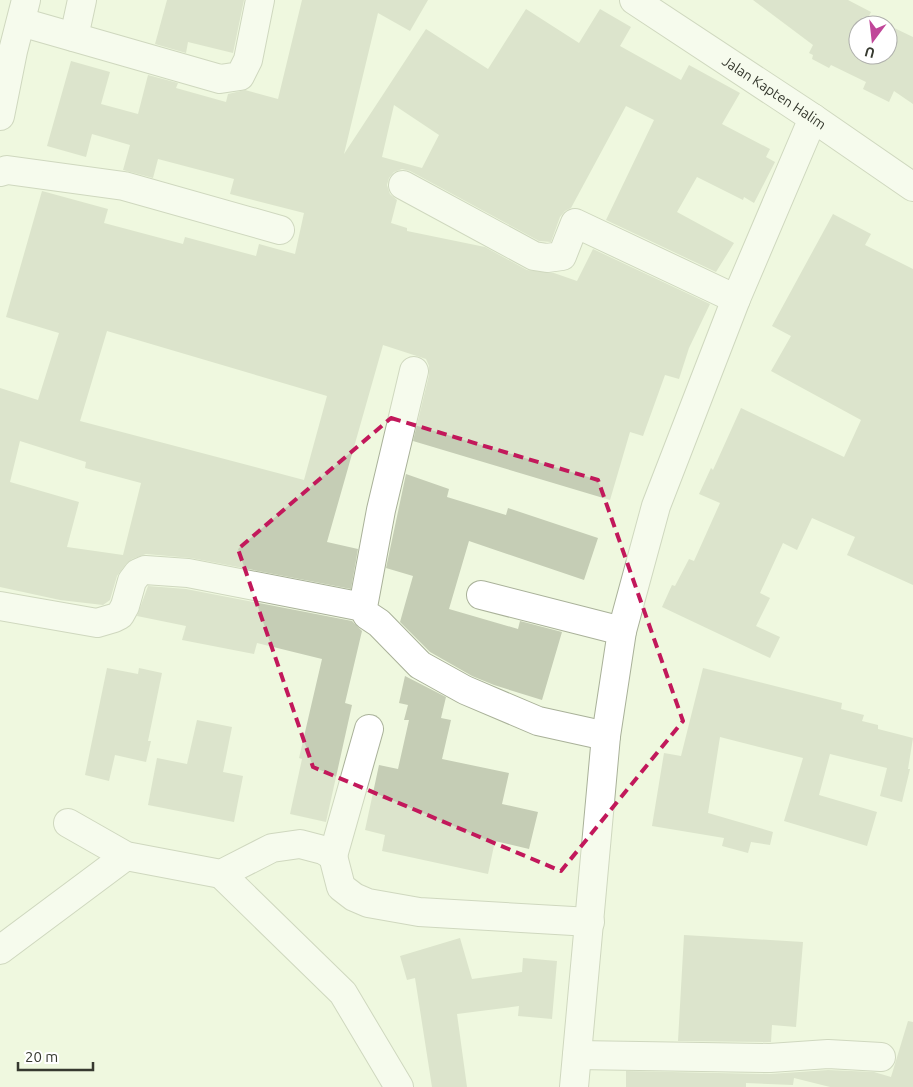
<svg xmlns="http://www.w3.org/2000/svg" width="913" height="1087" font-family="Ubuntu,sans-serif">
	<rect width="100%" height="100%" fill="#eff8df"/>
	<g fill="#c5cdb5" fill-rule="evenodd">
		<path d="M167,0H244L233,53L188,42L186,53L155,44Z"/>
		<path d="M302,0H428L410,31L378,13L344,154L426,29L488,69L526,9L579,43L600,9L631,27L620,46L681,80L689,65L740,93L722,124L770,149L766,157L775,162L754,203L744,197L743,200L697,177L677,212L734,243L716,272L606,220L654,120L626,106L571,208L565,211L560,217L551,242L539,241L410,171L402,169L394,172L389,178L387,185L390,194L397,200L391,223L407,228V231L485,247L527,270L554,273L577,281L593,249L710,304L689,348L679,379L665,375L643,436L630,432L610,500L413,441L429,375V366L426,359L383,345L327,542L358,549L351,589L191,558L146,554L132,559L126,564L117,576L110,600L103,605L60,600L0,587V388L38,400L59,333L6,317L42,191L108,209L104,223L183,244L185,237L256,256L259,244L295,254L304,213L230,194L234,179L158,159L153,178L123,170L130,145L92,134L86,157L47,146L71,61L110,72L101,104L138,114L148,75L178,83L176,88L226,102L228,94L245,90L278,99ZM394,105L439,135L422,168L382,157ZM107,331L327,396L304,480L80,421ZM20,441L86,462L85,468L141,483L123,555L67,547L79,502L10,482Z"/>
		<path d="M753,0H848L871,12L869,16L888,25H858V55H888V25L913,37V104L894,91L889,102L863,89L866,82L831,65L829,68L812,59L813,55L809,53L813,45Z"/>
		<path d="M833,214L871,234L865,245L913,269V585L847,555L855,537L812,518L797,550L783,543L760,593L770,598L756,626L780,637L770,658L662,607L672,585L675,586L689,559L694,561L720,503L699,494L711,468L713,470L741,408L844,457L861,420L771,371L791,336L772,326Z"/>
		<path d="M406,474L449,489L447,497L506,515L508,508L598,538L584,580L469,541L449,609L518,629L520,621L562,632L542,700L494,685L472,676L430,652L400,622L413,576L386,568Z"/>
		<path d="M148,586L186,589L352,621L362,631L345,703L352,705L326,822L290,814L302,759L299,758L322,659L257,643L254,654L182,640L186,626L137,616Z"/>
		<path d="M107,668L138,674L139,668L162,673L148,741H151L146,762L115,755L109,781L85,775Z"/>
		<path d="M703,668L842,703L841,709L864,715L862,721L878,725V729L913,738L908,769H910L902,802L880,796L887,768L830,754L819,795L877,812L867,846L784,821L803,758L720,737L708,813L773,832L770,845L751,842L748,853L722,846L724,838L652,826L664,753L681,756Z"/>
		<path d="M405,676L446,697L441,718L451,720L442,759L509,773L502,804L538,812L529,849L495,841L488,874L382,851L385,835L365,830L379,765L398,769L409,720H404L408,705L399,703Z"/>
		<path d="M197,720L232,727L223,772L243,776L234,822L148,805L157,758L187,764Z"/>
		<path d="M684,935L803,942L796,1027L772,1025L771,1042L678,1041Z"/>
		<path d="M460,938L472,979L522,972L523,958L557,961L552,1019L518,1016L519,1006L457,1014L467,1087H432L415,978L407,980L400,956Z"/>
		<path d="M908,1021L913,1022V1087H830L794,1078L793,1085L746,1083V1087H626V1071L770,1074L828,1070L874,1072L891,1077Z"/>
	</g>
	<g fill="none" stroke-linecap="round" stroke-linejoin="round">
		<g stroke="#a9b199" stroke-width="30">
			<g id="minor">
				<path d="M21,22L220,79L240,76L248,60L260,0"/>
				<path d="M74,37L82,0"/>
				<path d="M0,116L13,51L26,0"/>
				<path d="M0,172L7,170L124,186L280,230"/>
				<path d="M403,185L534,256L547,258L562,256L575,223L736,299"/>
				<path d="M414,371L381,510L363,607L367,615L379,623L420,665L465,690L538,721L606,736"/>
				<path d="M481,595L622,631"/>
				<path d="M0,606L97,623L114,618L120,615L125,606L132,581L138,573L145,570L188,573L363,607"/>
				<path d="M68,823L126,856L221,874L272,848L300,844L323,850L333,856L341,887L354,897L368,903L419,912L590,922"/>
				<path d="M333,856L369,729"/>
				<path d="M221,874L343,993L399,1087"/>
				<path d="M0,950L126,856"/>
				<path d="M577,1055L770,1058L828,1054L881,1057"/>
				<path d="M574,1087L606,736L622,631L656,506L736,299L813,118"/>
			</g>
		</g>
		<g stroke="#a9b199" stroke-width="30">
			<g id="major">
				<path id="s1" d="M634,0L813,118L913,187"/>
			</g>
		</g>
		<use href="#minor" stroke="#fff" stroke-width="28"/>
		<use href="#major" stroke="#fff" stroke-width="28"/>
	</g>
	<path d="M0 0H913V1087H0ZM391,418L598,480L683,721L561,871L313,767L238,549Z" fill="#eff8df" fill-opacity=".55" fill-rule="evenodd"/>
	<path fill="none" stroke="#c2185b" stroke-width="4" stroke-dasharray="10 6" stroke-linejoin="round" d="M391,418L598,480L683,721L561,871L313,767L238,549Z"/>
	<g text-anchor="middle" stroke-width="4" stroke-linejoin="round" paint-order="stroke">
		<g font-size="14" fill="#36392f" stroke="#fff">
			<text dy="5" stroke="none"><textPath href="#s1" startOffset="168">Jalan Kapten Halim</textPath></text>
		</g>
	</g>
	<g transform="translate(873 40) rotate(195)"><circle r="24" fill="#ffffff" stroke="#afb0ac"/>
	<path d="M0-4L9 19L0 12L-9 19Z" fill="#c04699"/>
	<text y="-8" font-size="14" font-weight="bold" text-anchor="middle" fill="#36392f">U</text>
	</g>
	<path d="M18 1062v8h75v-8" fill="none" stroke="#36392f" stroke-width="2.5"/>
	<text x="25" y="1062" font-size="15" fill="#36392f" stroke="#ffffff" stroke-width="4" paint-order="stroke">20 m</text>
</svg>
